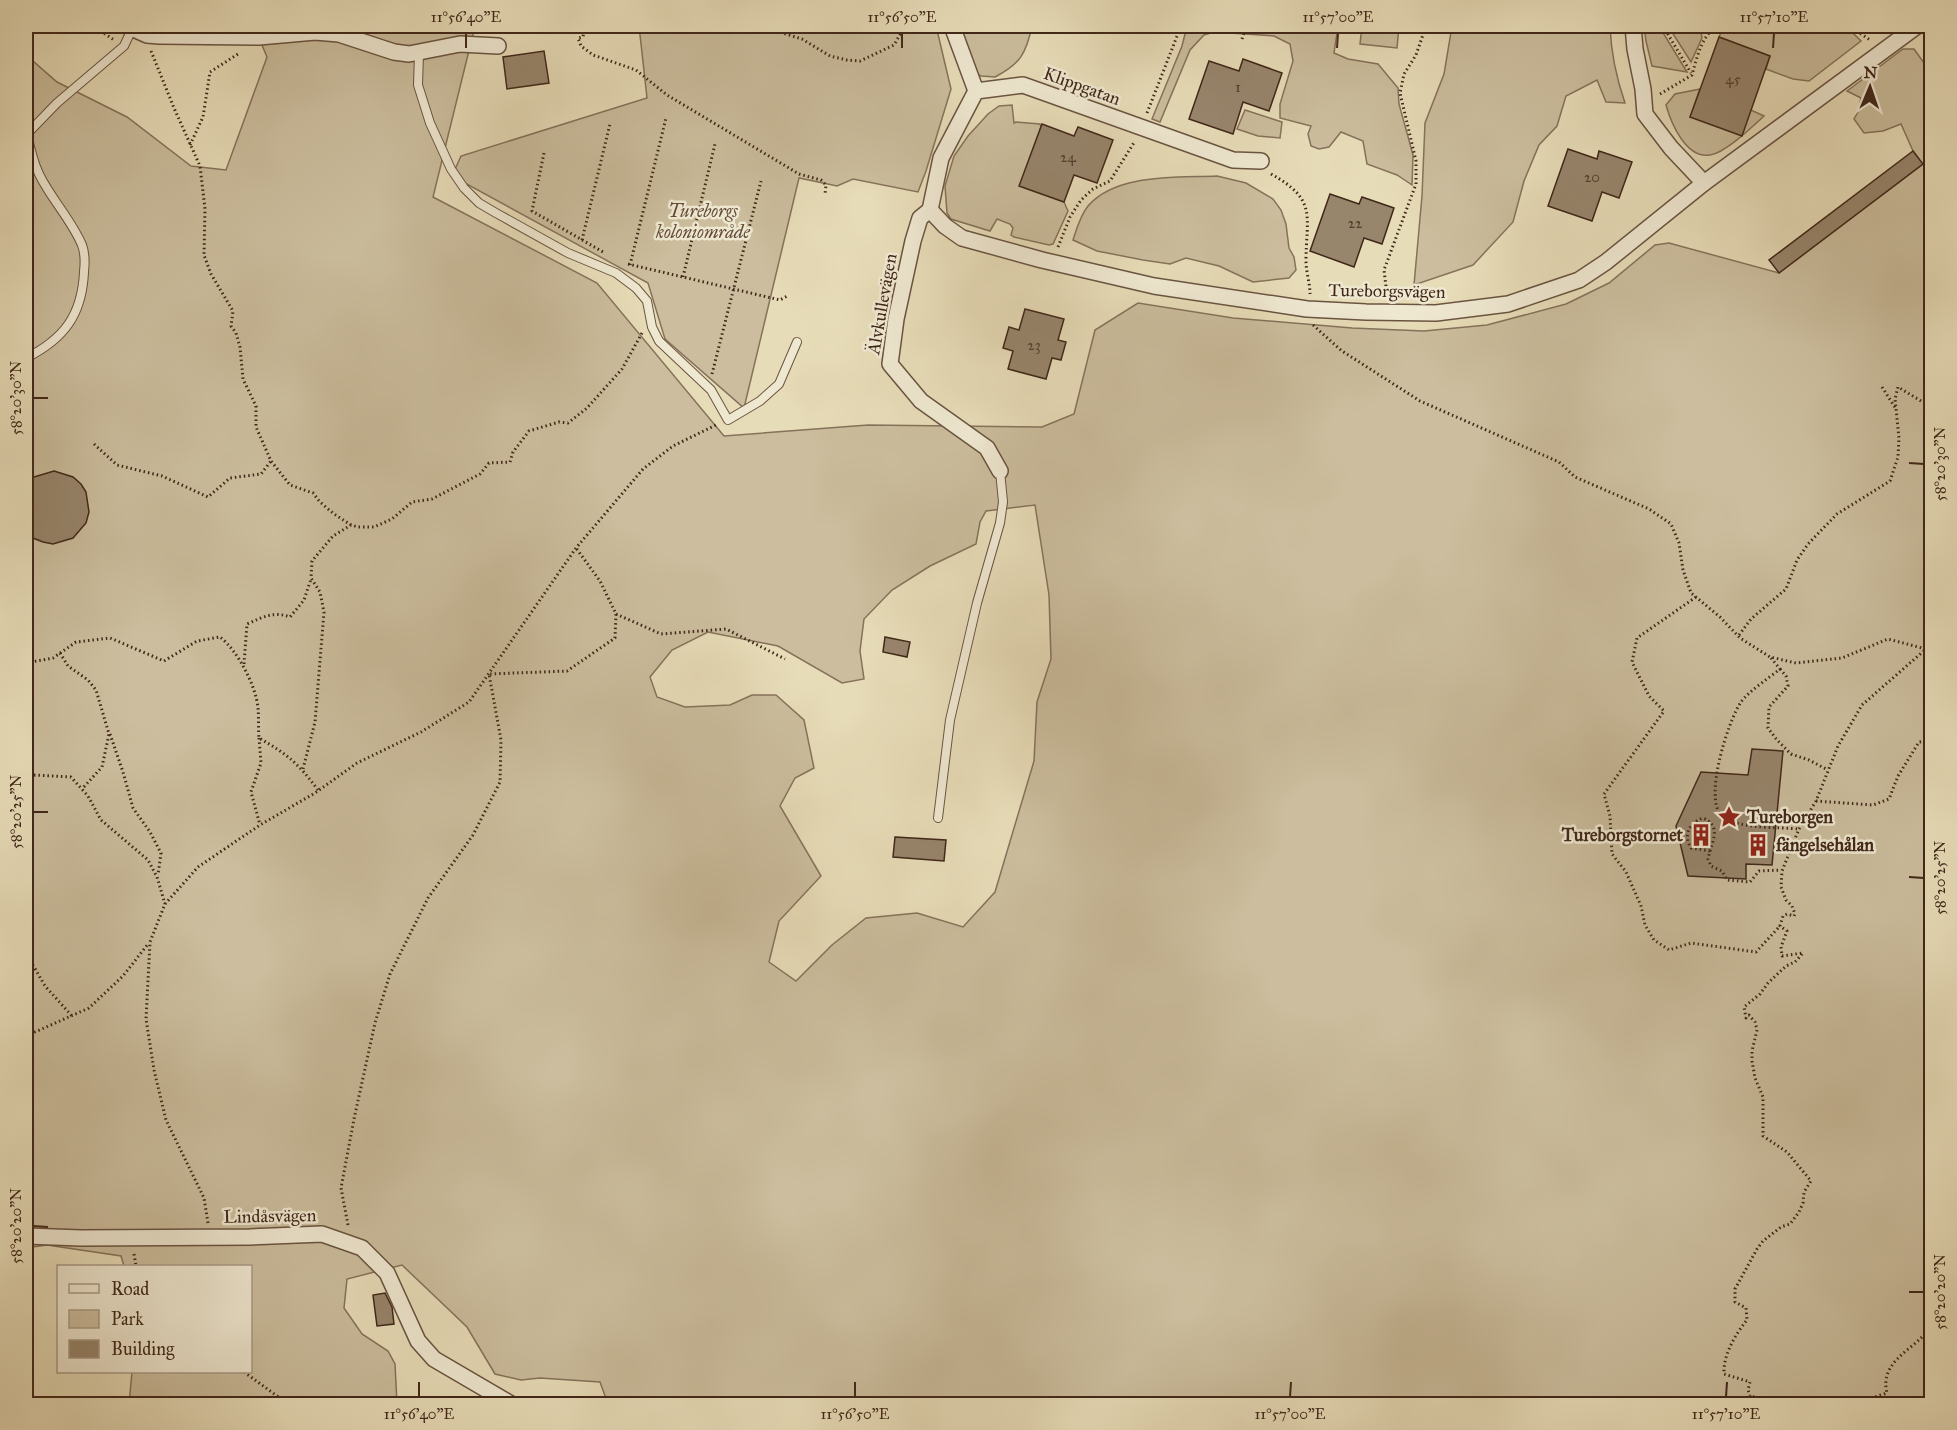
<svg xmlns="http://www.w3.org/2000/svg" width="1957" height="1430" font-family="'IM FELL Great Primer',serif">
	<rect width="100%" height="100%" fill="#e7dcb8"/>
	<filter id="stains"><feTurbulence type="fractalNoise" baseFrequency=".00333" numOctaves="4"/><feColorMatrix values="0 0 0 0 .2 0 0 0 0 .09 0 0 0 0 .02 0 0 0 .5 -.17"/></filter>
	<radialGradient id="worn" r=".72"><stop offset=".6" stop-color="#630" stop-opacity="0"/><stop offset="1" stop-color="#630" stop-opacity=".3"/></radialGradient>
	<g fill="#cbbd9d" stroke="#86725b" stroke-width="1.5" fill-rule="evenodd">
		<path d="M254,26H475L433,197L597,283L724,436L868,425L1042,427L1074,414L1095,330L1138,303L1233,318L1352,328L1424,331L1487,325L1566,304L1609,283L1655,245L1669,243L1779,273L1922,164L1913,151L1901,124L1883,131L1864,133L1854,119L1858,112L1861,98L1847,91L1903,49H1914L1932,74L1931,1404H608L600,1382L540,1378L521,1380L495,1374L467,1327L402,1265L347,1279L344,1308L362,1334L388,1351L395,1364L397,1404H129L132,1372H250V1266H124L121,1256L47,1245L26,1248V55L57,82L127,117L191,166L226,170L267,57ZM1035,505L1049,595L1051,659L1037,702L1034,761L995,892L963,927L917,913L866,918L832,945L796,981L769,962L779,921L821,876L780,806L795,778L814,768L804,720L776,695H752L730,705L685,707L657,697L650,677L672,650L708,632L778,646L842,683L864,679L860,651L864,619L892,590L930,566L976,544L980,522L986,511Z"/>
		<path d="M639,26H930L937,30L951,89L926,171L918,192L853,179L837,186L799,178L744,408L665,339L648,283L452,176L461,156L647,98Z"/>
		<path d="M963,26H1032C1026,54 1020,64 995,77L981,76L973,72L962,33Z"/>
		<path d="M1187,26H1338L1334,53L1348,59L1378,64L1398,88L1399,104L1413,155L1412,185L1397,175L1367,164L1363,141L1341,132L1329,147L1319,149L1311,146L1308,134L1311,126L1280,118V104L1293,61L1290,44L1274,36L1214,32L1204,35L1190,50L1160,122L1152,119L1182,46Z"/>
		<path d="M1362,26H1399L1397,48L1360,44Z"/>
		<path d="M1452,26H1610C1611,53 1616,77 1625,103L1606,102L1597,80L1566,96L1557,126L1539,145L1524,181L1513,222L1473,265L1414,285L1422,196L1425,123L1444,74Z"/>
		<path d="M1644,26H1659L1687,72L1652,66L1646,41Z"/>
		<path d="M1668,26H1698L1695,29L1701,32L1702,38L1691,62Z"/>
		<path d="M1730,26H1839L1854,34L1861,41L1809,81L1793,79L1766,69L1770,56L1719,37L1722,30Z"/>
		<path d="M1700,89L1690,117L1751,110L1764,116C1752,127 1725,153 1710,155C1686,159 1671,123 1666,105L1675,94Z"/>
		<path d="M1012,105L1014,123L1016,122L1040,124L1041,127L1020,186L1064,202L1068,211L1053,244L1049,245L1014,237L1011,235L1013,228L1010,224L997,219L990,231L951,219L947,213L945,186L954,156L968,136L988,114L999,106Z"/>
		<path d="M1245,110L1282,122L1280,138L1258,136L1237,129Z"/>
		<path d="M1217,176L1246,183L1273,199L1281,210L1286,224L1289,248L1294,257L1296,270L1289,278L1253,282L1219,266L1186,258L1170,264L1143,260L1097,251L1073,240C1077,228 1080,216 1088,206C1116,173 1178,178 1217,176Z"/>
	</g>
	<g fill="#97856c" stroke="#402719" stroke-width="1.5">
		<path d="M1719,37L1770,56L1742,136L1690,117Z"/>
		<path d="M544,51L549,83L507,89L503,57Z"/>
		<path d="M1243,59L1282,73L1269,111L1243,102L1233,134L1189,119L1209,61L1239,71Z"/>
		<path d="M1042,124L1074,136L1078,127L1113,140L1097,183L1074,175L1064,202L1019,186Z"/>
		<path d="M1568,149L1597,159L1599,151L1632,162L1619,198L1602,192L1592,221L1548,206Z"/>
		<path d="M1913,151L1923,164L1779,273L1769,260Z"/>
		<path d="M1330,194L1359,204L1362,197L1394,208L1382,244L1364,238L1354,267L1310,251Z"/>
		<path d="M1025,309L1064,319L1058,340L1066,342L1061,360L1052,358L1046,379L1008,369L1013,351L1003,348L1009,327L1019,330Z"/>
		<path d="M54,471L73,477L81,484L86,492L89,512L86,523L73,538L53,544L43,542L33,538L26,530V484L34,477Z"/>
		<path d="M885,637L910,642L907,657L883,652Z"/>
		<path d="M1752,749L1783,751L1772,865L1746,864V879L1688,876L1676,826L1701,772L1748,775Z"/>
		<path d="M895,837L946,840L944,861L893,857Z"/>
		<path d="M385,1293L392,1307L394,1324L377,1326L373,1295Z"/>
	</g>
	<g fill="none" stroke-linecap="round" stroke-linejoin="round">
		<g stroke="#6a5441" stroke-width="10">
			<g id="lane">
				<path d="M419,54L418,85L430,123L451,169L464,188L479,203L496,213L568,253L616,273L636,288L647,301L652,327L659,341L711,390L728,420L760,401L779,384L797,342"/>
				<path d="M26,358C64,339 82,315 84,272C85,263 85,253 82,245C71,219 51,199 39,174C33,161 30,148 27,134L57,103L124,46L132,29"/>
				<path d="M938,818L950,720L977,603L1000,523L1003,502L1000,471"/>
			</g>
		</g>
		<g stroke="#6a5441" stroke-width="18">
			<g id="street">
				<path d="M127,26L147,35L159,36L259,37L315,32L339,34L394,52L409,54L460,44L498,46"/>
				<path d="M952,26L976,91"/>
				<path d="M1633,26L1635,49L1643,89L1645,114L1671,148L1704,183"/>
				<path d="M930,210L945,226L962,238L1042,260L1154,286L1307,309L1366,312L1436,313L1508,304L1579,280L1606,262L1704,183L1917,26"/>
				<path d="M930,210L941,158L976,91L1023,85L1233,160L1261,161"/>
				<path d="M930,210L920,218L913,241L896,319L890,364L921,401L987,448L1000,471"/>
				<path d="M26,1236L81,1238L250,1237L322,1234L362,1248L387,1273L418,1341L434,1359L511,1404"/>
			</g>
		</g>
		<g stroke="#402719" stroke-width="3" stroke-dasharray="1.5 3" stroke-linecap="butt">
			<path d="M93,26L114,40"/>
			<path d="M585,26L583,37L578,38L581,46L593,55L636,70L667,95L799,174L821,180L826,185L825,194"/>
			<path d="M745,26L765,31H776L802,39L830,56L847,60L860,61L894,45L905,26"/>
			<path d="M1663,26L1691,73"/>
			<path d="M1849,26L1870,40"/>
			<path d="M1242,39L1246,26"/>
			<path d="M151,51L174,108L200,166L205,209L204,255L211,274L233,311L231,326L236,333L240,347L243,379L256,406V427L271,461L290,485L313,493L320,502L334,514L351,525"/>
			<path d="M1660,94L1692,75C1697,57 1701,38 1716,26"/>
			<path d="M1147,113L1181,26"/>
			<path d="M190,145L203,117L210,72L238,54"/>
			<path d="M544,153L532,211L603,252"/>
			<path d="M1271,174C1318,200 1306,216 1306,261C1306,272 1310,283 1310,294"/>
			<path d="M582,240L610,124"/>
			<path d="M1058,247L1070,217L1081,200L1093,189L1110,181L1135,141"/>
			<path d="M628,264L780,300L789,295"/>
			<path d="M630,265L666,118"/>
			<path d="M683,277L715,144"/>
			<path d="M1387,295L1384,270L1416,184V161L1400,93L1404,74L1416,55L1426,26"/>
			<path d="M1313,325L1342,351L1420,401L1559,462L1575,477L1649,509L1671,524L1679,543L1683,570L1691,593L1720,617L1740,638L1770,657L1796,663L1842,658L1888,639L1926,649L1862,705L1838,746L1816,801L1799,829L1782,871L1781,887L1786,900L1792,906L1795,914L1794,916L1787,914L1783,916L1780,926L1787,931L1781,947L1782,956L1803,953L1795,962L1786,966L1768,983L1760,994L1744,1007L1746,1018L1749,1015L1755,1022L1757,1030L1752,1051V1061L1755,1078L1763,1097V1136L1787,1152L1811,1181L1804,1192L1803,1203L1799,1212L1790,1224L1781,1227L1763,1241L1757,1249L1735,1289V1302L1746,1308L1747,1320C1735,1335 1723,1355 1724,1374L1750,1382L1748,1390L1750,1396L1752,1395L1759,1404"/>
			<path d="M712,374L761,181"/>
			<path d="M1882,387L1896,409"/>
			<path d="M94,444L117,465L162,476L208,497L230,478L261,474L271,461"/>
			<path d="M1696,597L1637,638L1632,662L1649,696L1664,711L1604,794L1610,816L1612,854L1626,872L1641,906L1645,925L1654,940L1669,950L1691,943L1756,952L1780,926"/>
			<path d="M616,614L661,634L726,629L785,659"/>
			<path d="M1739,635L1751,619L1786,589L1797,560L1808,544L1837,514L1890,481L1898,457L1899,438L1895,399L1898,387L1926,404L1932,405"/>
			<path d="M60,653L68,666L88,680L96,690L109,734L102,767L82,789"/>
			<path d="M1771,658L1780,669C1769,678 1749,691 1741,702C1728,721 1703,799 1722,816C1736,829 1780,827 1799,829"/>
			<path d="M26,663L53,658L76,642L110,638L164,661L197,641L220,637C238,651 256,686 258,708C259,718 258,728 259,738C287,754 298,763 318,790"/>
			<path d="M244,664L247,624C263,617 273,611 290,617L304,600L311,579"/>
			<path d="M1780,669L1786,676L1788,686L1769,707L1768,728L1777,740L1791,754L1809,760L1828,770"/>
			<path d="M110,734L123,772L133,808L150,832L161,853L158,875"/>
			<path d="M259,738L261,763L251,792L260,825"/>
			<path d="M303,769L315,722L324,612L320,592L311,578L312,561L333,536L351,525L358,527H374L392,519L412,502L432,499L480,474L489,463L510,462L513,452L529,431L559,422L568,423L587,408L622,369L642,333"/>
			<path d="M26,779L33,775L71,777L88,796L101,820L148,860L157,877L165,904"/>
			<path d="M1816,801L1873,805L1889,799L1898,776L1919,742L1925,741L1928,743L1932,739"/>
			<path d="M1710,851L1691,848C1683,835 1689,823 1703,818C1723,826 1711,844 1708,859L1711,866L1722,871L1727,880L1750,882L1759,871L1781,870"/>
			<path d="M26,953L45,986L72,1016"/>
			<path d="M26,1036L89,1008L123,976L148,944"/>
			<path d="M208,1223L204,1198L166,1120L154,1070L146,1019L150,942L165,904L198,867L260,825L315,793L357,763L421,732L469,702L576,548L643,469L673,446L718,424"/>
			<path d="M348,1225L341,1188L354,1119L375,1023L390,974L428,898L473,835L500,782L501,740L489,674L567,671L615,638L616,614L600,581L576,548"/>
			<path d="M134,1254L136,1266"/>
			<path d="M244,1372L288,1404"/>
			<path d="M1854,1404L1887,1393C1880,1365 1906,1353 1922,1337L1932,1342"/>
		</g>
		<use href="#lane" stroke="#efe8d1" stroke-width="8"/>
		<use href="#street" stroke="#efe8d1" stroke-width="15"/>
	</g>
	<path fill="none" stroke="#402719" stroke-width="2" d="M466,48V33M902,48V33M1337,48L1338,33M1773,48L1774,33M33,398H48M1909,463L1924,464M33,812H48M1909,877L1924,878M33,1226L48,1227M1909,1292H1924M419,1397V1382M855,1397V1382M1290,1397L1291,1382M1726,1397L1727,1382"/>
	<defs>
		<g id="sight-bare" transform="scale(1.8)"><path d="M0-6L1.8-2.2L6-1.7L2.9 1.2L3.7 5.4L0 3.3L-3.7 5.4L-2.9 1.2L-6-1.7L-1.8-2.2Z" fill="#8f2418" stroke="#efe8d1" stroke-width="2.5" paint-order="stroke"/></g>
		<g id="building-bare" transform="scale(1.8)"><path d="M-4-6H4V6H1V3H-1V6H-4ZM-2.5-4.3h1.7v1.8h-1.7ZM.8-4.3h1.7v1.8H.8ZM-2.5-1h1.7V.8h-1.7ZM.8-1h1.7V.8H.8Z" fill="#8f2418" stroke="#efe8d1" stroke-width="2.5" paint-order="stroke"/></g>
	</defs>
	<g fill-rule="evenodd">
		<use href="#sight-bare" x="1729" y="817"/>
		<use href="#building-bare" x="1701" y="835"/>
		<use href="#building-bare" x="1758" y="845"/>
	</g>
	<g text-anchor="middle" stroke-width="5" stroke-linejoin="round" paint-order="stroke">
		<g font-size="15" fill="#563e2e">
			<text x="1733" y="84">45</text>
			<text x="1238" y="92">1</text>
			<text x="1068" y="162">24</text>
			<text x="1592" y="182">20</text>
			<text x="1355" y="228">22</text>
			<text x="1034" y="350">23</text>
		</g>
		<g font-size="18" fill="#402719" stroke="#efe8d1">
			<text transform="translate(1082 86) rotate(20)" y="6">Klippgatan</text>
			<text transform="translate(1387 291) rotate(1)" y="6">Tureborgsvägen</text>
			<text transform="translate(882 304) rotate(-80)" y="6">Älvkullevägen</text>
			<text transform="translate(270 1216) rotate(-1)" y="6">Lindåsvägen</text>
		</g>
		<g font-size="18" font-style="italic" fill="#634c3a" stroke="#efe8d1">
			<text x="703" y="217">Tureborgs<tspan x="703" dy="21">koloniområde</tspan></text>
		</g>
		<g font-size="18" font-weight="bold" fill="#402719" stroke="#efe8d1" text-anchor="start">
			<text x="1747" y="823">Tureborgen</text>
			<text x="1683" y="841" text-anchor="end">Tureborgstornet</text>
			<text x="1776" y="851">fängelsehålan</text>
		</g>
	</g>
	<rect width="1957" height="1430" fill="none" stroke="#e7dcb8" stroke-width="66"/>
	<rect x="57" y="1265" width="195" height="108" fill="#efe8d1" stroke="#a99b87" stroke-width="1.5"/>
	<rect x="69" y="1284" width="30" height="9" fill="#efe8d1" stroke="#a99b87" stroke-width="1.5"/>
	<text x="111" y="1295" font-size="18" fill="#402719">Road</text>
	<rect x="69" y="1310" width="30" height="18" fill="#cbbd9d" stroke="#a99b87" stroke-width="1.5"/>
	<text x="111" y="1325" font-size="18" fill="#402719">Park</text>
	<rect x="69" y="1340" width="30" height="18" fill="#97856c" stroke="#a99b87" stroke-width="1.5"/>
	<text x="111" y="1355" font-size="18" fill="#402719">Building</text>
	<g transform="translate(1870 87) rotate(2)" stroke="#efe8d1" stroke-width="4.5" paint-order="stroke">
	<path d="M0-4.5L10 22L0 15L-10 22Z" fill="#402719"/>
	<text y="-9" font-size="16" font-weight="bold" text-anchor="middle" fill="#402719">N</text>
	</g>
	<rect x="33" y="33" width="1891" height="1364" fill="none" stroke="#402719" stroke-width="2"/>
	<g font-size="15" text-anchor="middle" fill="#402719">
		<text x="466" y="22">11°56'40"E</text>
		<text x="902" y="22">11°56'50"E</text>
		<text x="1338" y="22">11°57'00"E</text>
		<text x="1774" y="22">11°57'10"E</text>
		<text transform="translate(16 398) rotate(-90)" y="5">58°20'30"N</text>
		<text transform="translate(1940 464) rotate(-90)" y="5">58°20'30"N</text>
		<text transform="translate(16 812) rotate(-90)" y="5">58°20'25"N</text>
		<text transform="translate(1940 878) rotate(-90)" y="5">58°20'25"N</text>
		<text transform="translate(16 1226) rotate(-90)" y="5">58°20'20"N</text>
		<text transform="translate(1940 1292) rotate(-90)" y="5">58°20'20"N</text>
		<text x="419" y="1419">11°56'40"E</text>
		<text x="855" y="1419">11°56'50"E</text>
		<text x="1290" y="1419">11°57'00"E</text>
		<text x="1726" y="1419">11°57'10"E</text>
	</g>
	<rect width="100%" height="100%" filter="url(#stains)"/>
	<rect width="100%" height="100%" fill="url(#worn)"/>
</svg>
